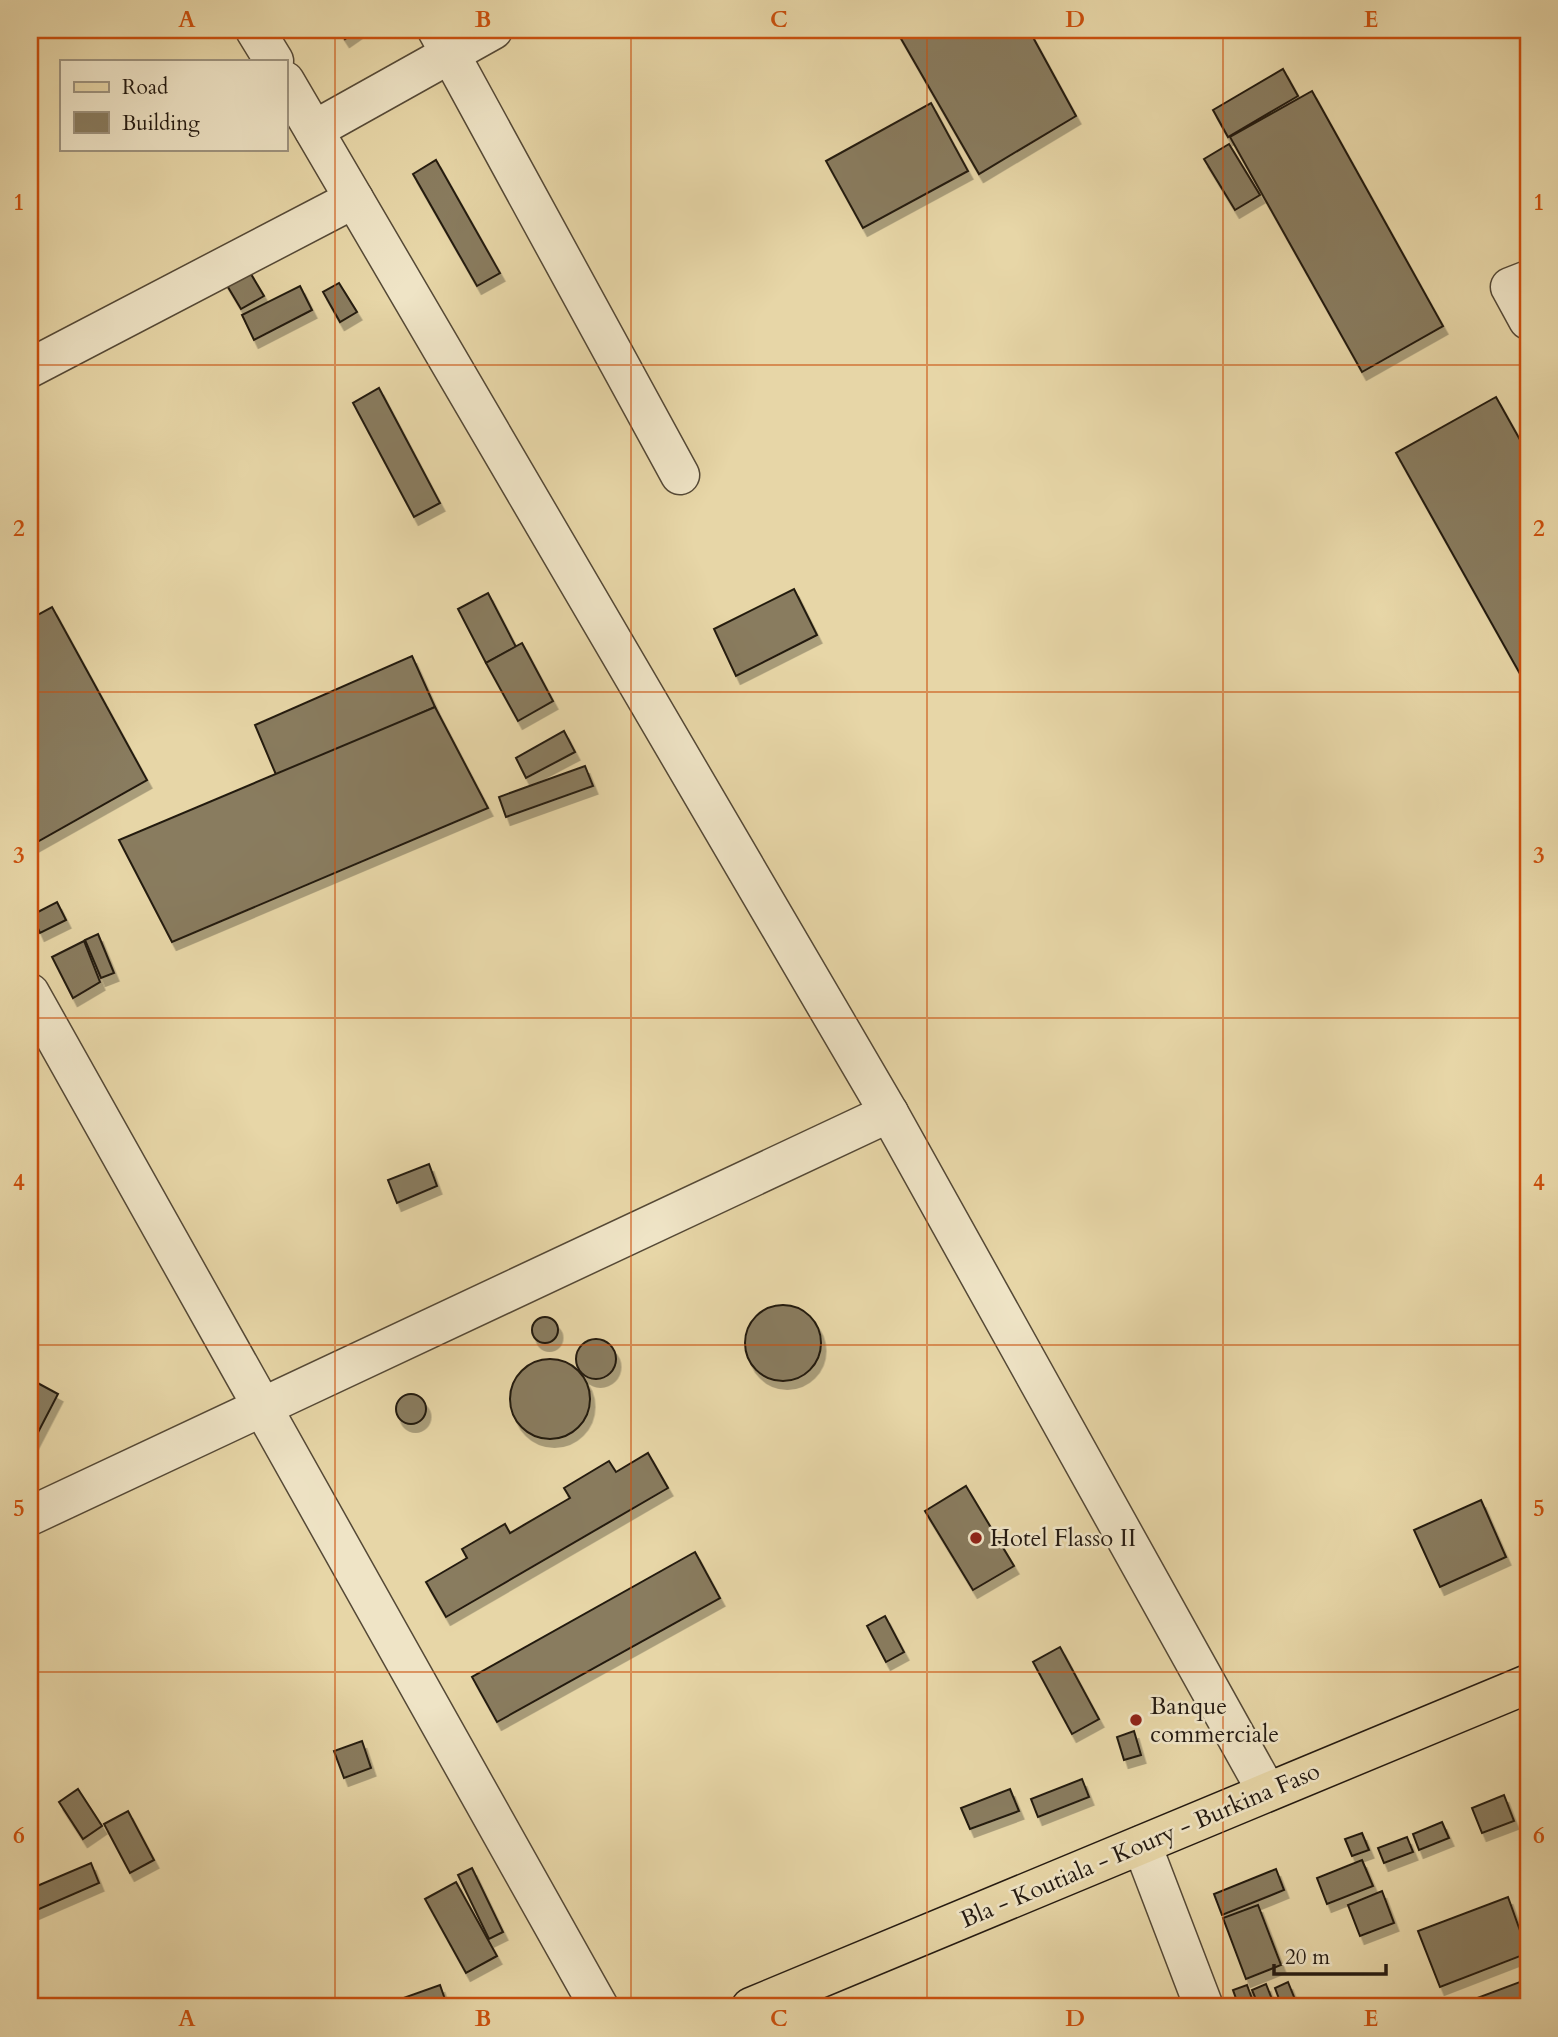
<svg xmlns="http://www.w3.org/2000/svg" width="1558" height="2037" font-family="Cardo,serif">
	<defs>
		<filter id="shadow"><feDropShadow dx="4.5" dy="8" stdDeviation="0" flood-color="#0004"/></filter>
	</defs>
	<rect width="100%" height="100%" fill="#e7d6a7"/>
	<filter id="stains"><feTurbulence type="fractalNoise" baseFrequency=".00286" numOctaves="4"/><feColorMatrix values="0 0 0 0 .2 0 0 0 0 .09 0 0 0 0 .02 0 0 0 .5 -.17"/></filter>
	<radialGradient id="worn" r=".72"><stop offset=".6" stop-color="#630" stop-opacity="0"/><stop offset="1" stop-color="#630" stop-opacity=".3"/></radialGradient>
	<g fill="#897c5f" stroke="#241a11" stroke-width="2" filter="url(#shadow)">
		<path d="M339,30H358L345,39Z"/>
		<path d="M896,30H1029L1076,116L979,174Z"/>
		<path d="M1283,69L1298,96L1228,137L1213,110Z"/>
		<path d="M1312,91L1443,326L1362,372L1230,137Z"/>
		<path d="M931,103L968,171L863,228L826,161Z"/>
		<path d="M1229,144L1260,195L1235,210L1204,159Z"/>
		<path d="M436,160L500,273L477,286L413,174Z"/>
		<path d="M242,259L264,296L241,309L219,272Z"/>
		<path d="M339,283L357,312L340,322L323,292Z"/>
		<path d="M300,286L312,310L254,340L242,315Z"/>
		<path d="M379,388L440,503L414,517L353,403Z"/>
		<path d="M1496,397L1528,454V688L1396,453Z"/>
		<path d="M794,589L817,635L736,676L714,629Z"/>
		<path d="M488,593L516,647L486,663L458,609Z"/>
		<path d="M52,607L147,780L30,846V619Z"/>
		<path d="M522,643L553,701L518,721L486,663Z"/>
		<path d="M412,656L435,707L277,777L255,725Z"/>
		<path d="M435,707L488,808L172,942L119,840Z"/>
		<path d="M564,731L575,752L526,778L516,758Z"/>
		<path d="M585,766L593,786L506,817L499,797Z"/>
		<path d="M57,902L66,920L40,933L32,915Z"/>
		<path d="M98,934L114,973L101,978L85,940Z"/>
		<path d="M84,941L100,982L73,998L52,957Z"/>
		<path d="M429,1164L437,1186L397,1203L388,1180Z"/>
		<circle cx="783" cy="1343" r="38"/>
		<circle cx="545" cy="1330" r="13"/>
		<circle cx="596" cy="1359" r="20"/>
		<circle cx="550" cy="1399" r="40"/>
		<path d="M32,1380L58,1394L33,1442L30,1440V1384Z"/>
		<circle cx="411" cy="1409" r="15"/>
		<path d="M648,1453L668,1488L446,1617L426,1582L467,1558L462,1549L505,1524L510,1533L570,1498L564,1488L609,1461L616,1472Z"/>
		<path d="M966,1486L1014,1566L973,1590L925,1511Z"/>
		<path d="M1481,1500L1506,1557L1440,1587L1414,1530Z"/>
		<path d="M695,1552L720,1598L497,1722L472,1677Z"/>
		<path d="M885,1616L904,1652L886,1662L867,1626Z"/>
		<path d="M1060,1647L1099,1719L1072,1734L1033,1662Z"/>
		<path d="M1134,1731L1141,1755L1124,1760L1117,1737Z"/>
		<path d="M362,1741L371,1768L344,1778L334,1751Z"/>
		<path d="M1082,1779L1089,1797L1038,1817L1031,1799Z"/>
		<path d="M78,1789L102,1826L83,1839L59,1802Z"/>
		<path d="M1010,1789L1019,1811L970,1829L961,1808Z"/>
		<path d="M1504,1795L1514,1821L1482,1833L1472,1808Z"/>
		<path d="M128,1811L154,1860L130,1873L104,1824Z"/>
		<path d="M1442,1822L1449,1838L1419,1850L1413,1834Z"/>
		<path d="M1362,1833L1369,1850L1352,1856L1345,1839Z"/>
		<path d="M1407,1837L1413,1852L1384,1863L1378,1848Z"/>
		<path d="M1362,1860L1373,1886L1327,1904L1317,1878Z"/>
		<path d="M91,1863L99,1883L30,1913V1889Z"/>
		<path d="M472,1868L503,1932L489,1939L458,1875Z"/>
		<path d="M1276,1869L1284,1890L1222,1915L1214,1894Z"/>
		<path d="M456,1882L497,1956L466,1973L425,1899Z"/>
		<path d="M1382,1891L1394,1923L1360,1936L1348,1905Z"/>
		<path d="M1508,1897L1528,1953L1440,1987L1418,1931Z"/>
		<path d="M1258,1905L1281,1965L1246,1979L1223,1918Z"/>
		<path d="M1528,1979V2007H1456V2006Z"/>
		<path d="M1288,1982L1296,2002L1282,2007L1275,1988Z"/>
		<path d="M1266,1984L1275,2007H1259L1252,1990Z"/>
		<path d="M440,1985L447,2005L441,2007H394L392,2002Z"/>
		<path d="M1247,1985L1255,2007H1239L1233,1990Z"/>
	</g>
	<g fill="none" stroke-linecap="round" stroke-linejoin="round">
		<g stroke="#554936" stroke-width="41">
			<g id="minor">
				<path d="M255,30L274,61"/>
				<path d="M437,30L680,475"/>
				<path d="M285,81L889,1113L1267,1792"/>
				<path d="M314,130L493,30"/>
				<path d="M1528,280L1510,287L1528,320"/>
				<path d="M30,368L354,199"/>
				<path d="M30,993L599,2007"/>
				<path d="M30,1516L889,1113"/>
				<path d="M1142,1845L1204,2007"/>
			</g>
		</g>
		<g stroke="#241a11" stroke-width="41">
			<path id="major" d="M751,2007L1528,1684"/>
		</g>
		<use href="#minor" stroke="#efe4c6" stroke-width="38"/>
		<use href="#major" stroke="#e7d6a7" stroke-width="38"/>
	</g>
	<path fill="none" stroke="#cb500d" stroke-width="2" stroke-opacity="0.55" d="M335,30V2007M631,30V2007M927,30V2007M1223,30V2007M30,365H1528M30,692H1528M30,1018H1528M30,1345H1528M30,1672H1528"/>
	<g fill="#8f2418" stroke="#efe4c6" stroke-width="2.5">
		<circle cx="976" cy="1538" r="7"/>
		<circle cx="1136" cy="1720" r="7"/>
	</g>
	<g text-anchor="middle" stroke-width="5" stroke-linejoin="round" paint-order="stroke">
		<g font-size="24" fill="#241a11" stroke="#efe4c6" text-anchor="start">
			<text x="990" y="1546">Hotel Flasso II</text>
			<text x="1150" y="1714">Banque<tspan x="1150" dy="28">commerciale</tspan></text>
		</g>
		<g font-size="24" fill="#241a11" stroke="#efe4c6">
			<text transform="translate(1140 1845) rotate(-23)" y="8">Bla - Koutiala - Koury - Burkina Faso</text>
		</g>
	</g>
	<rect width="1558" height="2037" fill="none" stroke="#e7d6a7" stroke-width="77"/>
	<rect x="60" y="60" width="228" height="91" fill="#efe4c6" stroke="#9e937e" stroke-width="2"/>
	<rect x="74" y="82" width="35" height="10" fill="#e7d6a7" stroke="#9e937e" stroke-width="2"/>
	<text x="122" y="94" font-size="21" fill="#241a11">Road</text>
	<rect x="74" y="112" width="35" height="21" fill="#897c5f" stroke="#9e937e" stroke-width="2"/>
	<text x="122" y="130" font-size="21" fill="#241a11">Building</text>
	<path d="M1274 1964v10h112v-10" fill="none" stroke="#241a11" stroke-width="3.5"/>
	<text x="1285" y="1964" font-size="21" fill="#241a11" stroke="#efe4c6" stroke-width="5" paint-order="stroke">20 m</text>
	<rect x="38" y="38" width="1482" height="1960" fill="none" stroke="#cb500d" stroke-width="2.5"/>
	<g font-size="23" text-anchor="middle" font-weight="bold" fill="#cb500d">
		<text x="187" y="27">A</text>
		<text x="483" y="27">B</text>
		<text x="779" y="27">C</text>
		<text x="1075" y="27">D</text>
		<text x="1371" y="27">E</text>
		<text x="19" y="210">1</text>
		<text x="1539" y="210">1</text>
		<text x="19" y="536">2</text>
		<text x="1539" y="536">2</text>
		<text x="19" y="863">3</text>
		<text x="1539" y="863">3</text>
		<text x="19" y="1190">4</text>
		<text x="1539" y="1190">4</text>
		<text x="19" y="1516">5</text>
		<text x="1539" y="1516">5</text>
		<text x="19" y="1843">6</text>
		<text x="1539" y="1843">6</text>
		<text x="187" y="2026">A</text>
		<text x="483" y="2026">B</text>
		<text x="779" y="2026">C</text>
		<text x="1075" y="2026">D</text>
		<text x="1371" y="2026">E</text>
	</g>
	<rect width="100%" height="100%" filter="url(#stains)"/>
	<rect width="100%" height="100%" fill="url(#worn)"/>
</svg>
